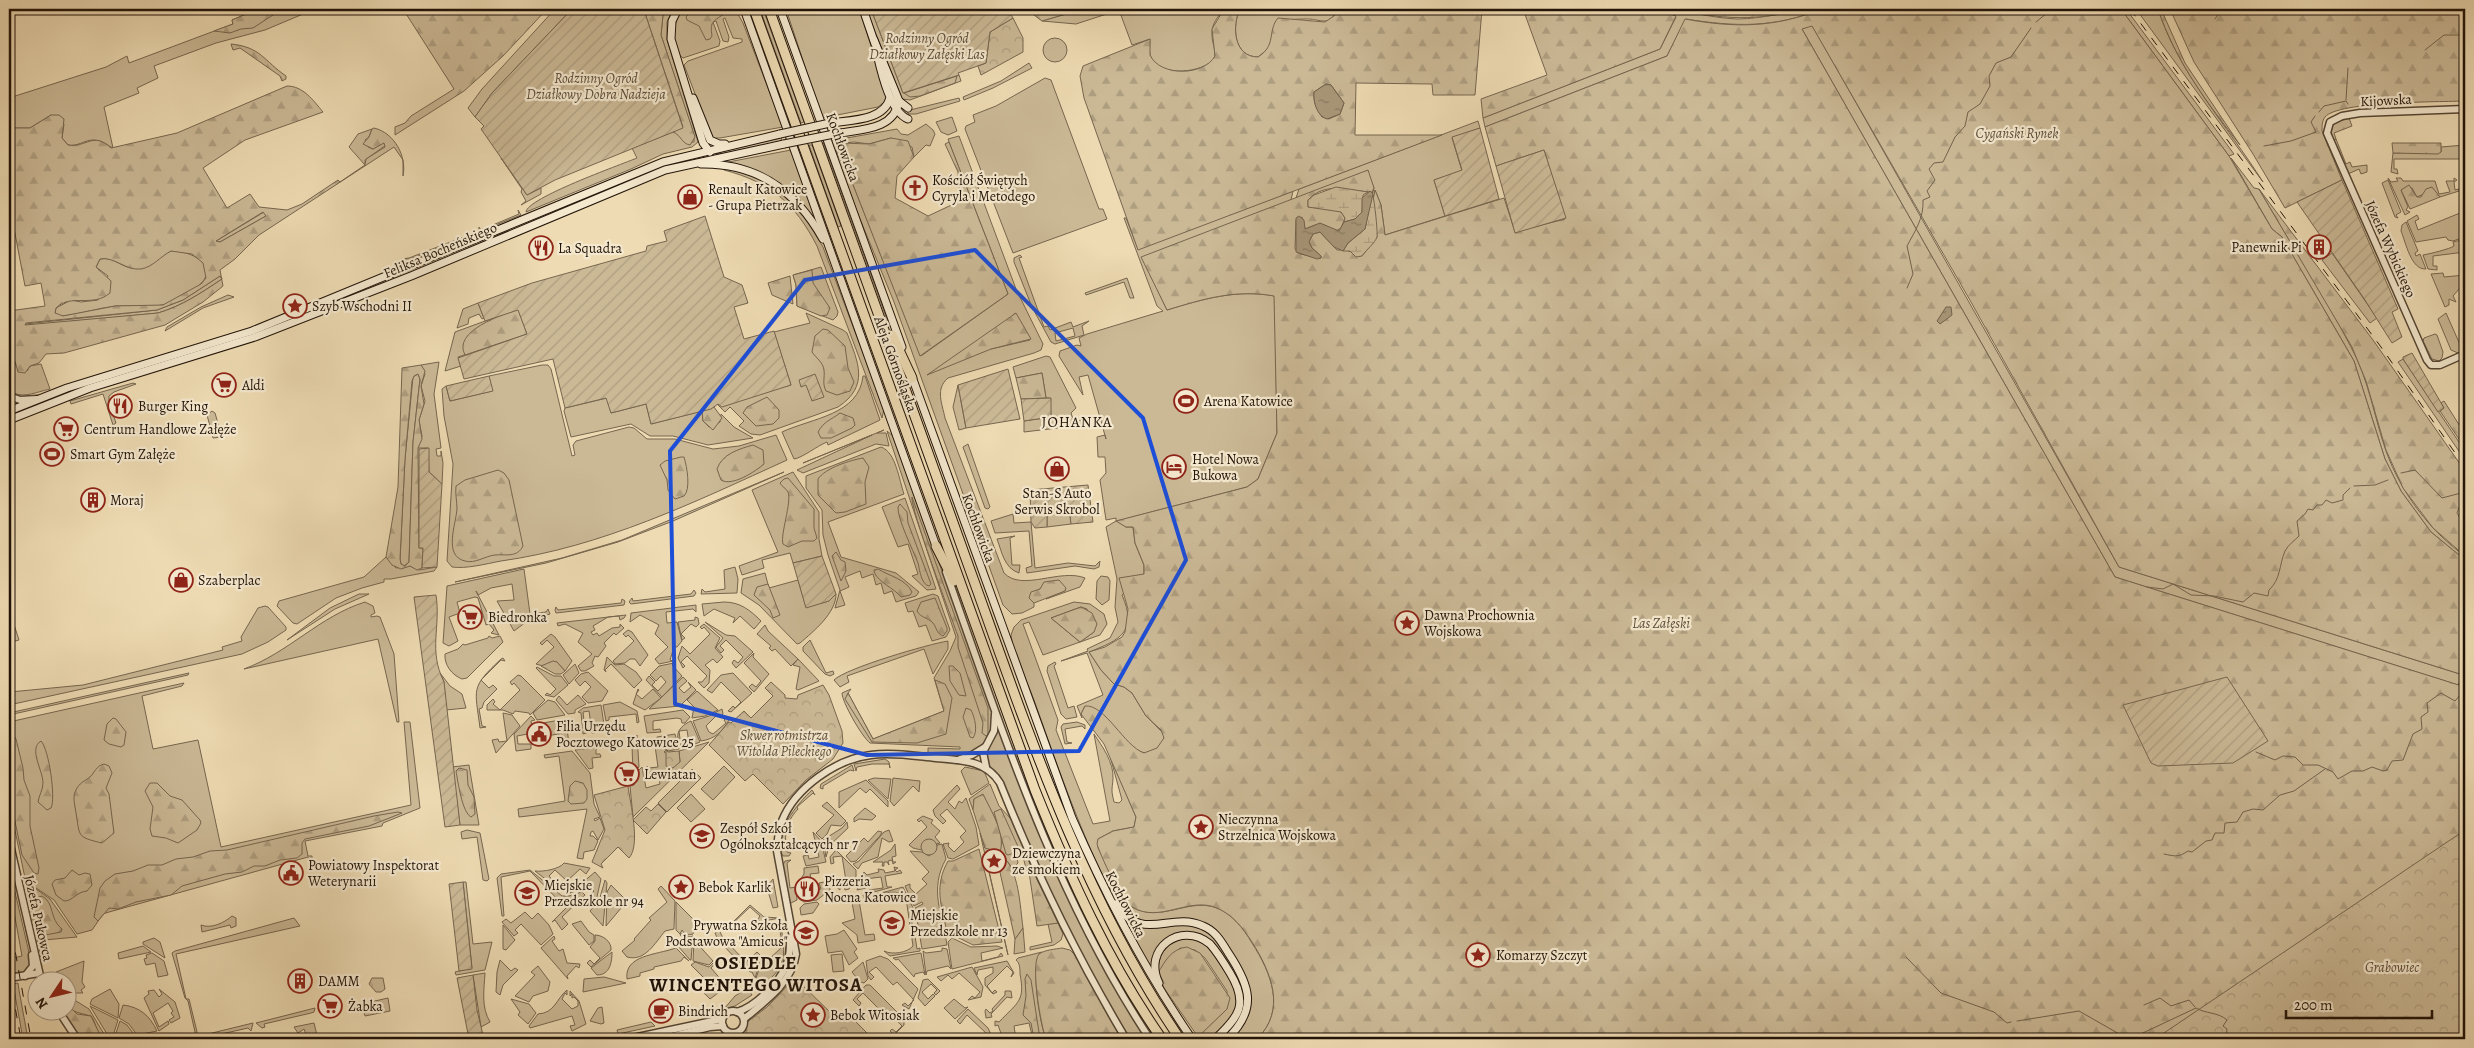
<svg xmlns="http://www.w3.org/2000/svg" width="2474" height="1048" font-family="Alegreya,serif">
	<defs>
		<pattern id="forest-firs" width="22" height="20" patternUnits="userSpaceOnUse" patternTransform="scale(1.25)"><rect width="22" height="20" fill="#cbb996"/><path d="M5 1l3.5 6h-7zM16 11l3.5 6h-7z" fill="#ae9e80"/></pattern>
		<pattern id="wetland-marsh" width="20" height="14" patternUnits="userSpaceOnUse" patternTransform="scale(1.25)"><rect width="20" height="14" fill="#cbb996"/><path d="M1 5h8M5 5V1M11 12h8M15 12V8" fill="none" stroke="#ae9e80"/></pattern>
		<pattern id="park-crowns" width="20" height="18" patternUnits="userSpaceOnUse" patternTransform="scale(1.25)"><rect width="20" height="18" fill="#cbb996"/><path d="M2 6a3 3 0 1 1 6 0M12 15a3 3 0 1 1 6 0" fill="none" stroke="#ae9e80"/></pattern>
		<pattern id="garden-furrows" width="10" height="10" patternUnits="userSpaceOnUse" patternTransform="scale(1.25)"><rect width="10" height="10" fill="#cbb996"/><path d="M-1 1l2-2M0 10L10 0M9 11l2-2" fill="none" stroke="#ae9e80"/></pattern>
		<pattern id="water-ripples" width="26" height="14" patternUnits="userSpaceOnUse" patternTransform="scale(1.25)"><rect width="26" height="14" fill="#a89779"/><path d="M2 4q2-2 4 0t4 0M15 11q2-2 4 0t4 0" fill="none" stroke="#887a61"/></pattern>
	</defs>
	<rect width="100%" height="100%" fill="#eedbb3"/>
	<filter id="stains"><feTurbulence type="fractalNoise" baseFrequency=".004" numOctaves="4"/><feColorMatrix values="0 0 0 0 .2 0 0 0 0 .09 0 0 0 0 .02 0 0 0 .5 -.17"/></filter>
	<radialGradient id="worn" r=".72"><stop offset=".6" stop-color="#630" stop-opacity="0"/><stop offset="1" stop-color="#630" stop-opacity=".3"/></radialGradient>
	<g fill="#cbb996" stroke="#76664f" fill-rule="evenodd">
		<path d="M258,9H315L265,30L216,43L154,66L158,78L137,88L139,93L104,107L113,148C107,145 102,140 93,140C85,140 77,147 68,145L62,138L64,124L51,115L30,128H9V98L106,67L127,56L129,63L233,24L232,20Z"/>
		<path d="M555,9H572L492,93L475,117L468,108L482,89Z"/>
		<path d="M668,9H673L667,22V40L698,142L692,147L663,154L631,169L526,212C527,198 620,165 637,158L632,148L673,132L679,134L684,142H694V135L661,35L663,15Z"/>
		<path d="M683,9H735L743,23L783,127L720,138H712L684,65L688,61L742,42V39L733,38L725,18L723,19L729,37L728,42L723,41L716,21L713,22L720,41L719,46L683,58C669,48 673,21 683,9Z"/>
		<path d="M760,9H763L804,122L801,123Z"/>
		<path d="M786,9H859L888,99L878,107L822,118Z"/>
		<path d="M866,9H871L903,93L959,75L961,81L910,100L902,99Z"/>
		<path d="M1083,9H1224C1218,17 1211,24 1212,35C1212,44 1217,51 1214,59C1202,73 1162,77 1152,59C1148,53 1150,46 1150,39L1132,45L1119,10L1076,24L1042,21Z"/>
		<path d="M1240,9H1337V11C1328,28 1319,18 1305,19C1295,19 1286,20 1276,21L1269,48L1258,57C1233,57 1232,25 1240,9Z"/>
		<path d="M1655,9C1683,9 1709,18 1737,19C1766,19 1793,9 1822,9C1775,28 1735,27 1686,19L1667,56L1485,127L1483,118L1660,49L1676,17Z"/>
		<path d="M2121,9H2126L2234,154L2229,156Z"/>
		<path d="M2136,9H2158C2179,74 2227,125 2263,182Z"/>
		<path d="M1812,25L2119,567L2460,674L2462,677L2458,685L2115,577L1802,29Z"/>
		<circle cx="1055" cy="50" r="12"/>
		<path d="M1029,63L1032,68L993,88L964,100L963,97L1001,81Z"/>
		<path d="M1045,78L1051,80L1099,209H1103L1107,219L1013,253L965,129L966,126L975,122L973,115L996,106Z"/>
		<path d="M959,98L960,101L916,114H909L906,111Z"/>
		<path d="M952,117L957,131L948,135L941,132L936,122Z"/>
		<path d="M1478,121L1480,128L1452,138L1462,171L1434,180L1445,216L1385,235L1381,205L1375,190L1374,196L1346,250L1343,251L1372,196L1374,188L1369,176L1296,198L1299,189Z"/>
		<path d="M926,124L933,130L935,134L930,146L926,145L914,157L912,147L891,138L869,144L854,142L837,144L836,151L852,182L921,356L1008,294L949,142L948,139L959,136L1016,289L1043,344L1041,350L1034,353L948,378C935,389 942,403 945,418L1004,573C1022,592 1060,568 1085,578L1080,587L1046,599L1064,591L1043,586L1030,598L1034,603V607L1022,613L1012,614L1003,605L894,302L847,187L830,141L897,129L901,134L908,135ZM1015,313L1030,340L991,349Z"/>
		<path d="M372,129L369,137L365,140L368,147L373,149L383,143L386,145L365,160V165L349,147L358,134Z"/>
		<path d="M781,138L782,141L722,154L713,153Z"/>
		<path d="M2336,139L2346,164L2350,162L2352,167L2367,165V172L2361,174L2359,169L2348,174L2333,140Z"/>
		<path d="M823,142H825L889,323L886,317Z"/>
		<path d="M809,145H812L841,226L838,227Z"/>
		<path d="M2465,145V159H2394V169H2397L2398,174L2391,172L2393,153L2441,152V147Z"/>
		<path d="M791,150L817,222L790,192L723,163Z"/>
		<path d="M501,158L527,195L541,188V194L521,205L526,201L521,192L522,189Z"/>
		<path d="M2231,158L2254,188L2259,189C2289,241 2323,293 2351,347C2369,380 2374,417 2386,451C2401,493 2430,531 2465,556V560L2431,532L2401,491L2385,459L2354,361L2282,237L2272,229Z"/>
		<path d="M671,163L652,170L493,238L517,225L652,169Z"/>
		<path d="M723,167L744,172L772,184L800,208L823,247L884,409L882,418L817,246C795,203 770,182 724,170Z"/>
		<path d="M2388,178L2391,182L2398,181L2396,178H2401L2403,181H2435L2439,194L2450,192L2446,181H2454V178L2457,180L2454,182L2455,190L2459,189V191L2440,197L2433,190L2417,197L2412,188L2401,190L2408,207L2406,210L2410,212L2405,215Z"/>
		<path d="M2388,180L2401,212L2396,215L2398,218L2395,217L2382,183Z"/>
		<path d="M1293,191L1291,200L1158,291L1167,310C1203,299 1237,289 1275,296L1277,433L1258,479L1247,487L1117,521L1126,527H1133L1135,543L1144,565V574L1122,595C1138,632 1120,640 1089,652L1101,670L1114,684L1124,687L1132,693L1146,716L1164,734C1165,746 1155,751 1144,753L1135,749L1085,706L1081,714L1082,718L1077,706L1103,695L1087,653L1061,661L1088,651L1087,649L1110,638L1118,622L1115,607L1117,579L1106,527L1116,521V518L1106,520L1100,480L1106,473L1105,457H1098L1097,437L1105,435L1106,439L1088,375L1079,377L1083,395L1059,356L1060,351L1077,345L1081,346L1079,338L1087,334L1163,311L1157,306L1124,218H1126L1138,249Z"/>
		<path d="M518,210L521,215L410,259H401L409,258L479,231V227L481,230L519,214Z"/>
		<path d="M2465,211V237L2453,241L2448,240L2446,237L2416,242L2407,221L2417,215L2419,219L2415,221L2418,230Z"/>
		<path d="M264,212L266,216L220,242L216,241Z"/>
		<path d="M2406,222L2418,251L2415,253L2416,256L2420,254L2426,269C2411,270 2406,243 2401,231L2402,225Z"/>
		<path d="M2465,239V252L2433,256V266H2437V270L2428,269L2423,255C2429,254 2450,249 2454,246L2453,242Z"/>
		<path d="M171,251C185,250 216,261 204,280C198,289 179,299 169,303C154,309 132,305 116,306C98,308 81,314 63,316H58L55,313L56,308L71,300L81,302L98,300L108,276L96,267L100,259C112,256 120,266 131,268C147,270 158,256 171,251Z"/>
		<path d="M2332,253L2377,318L2370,323L2322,260Z"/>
		<path d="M1020,255L1022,257L1019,258L1044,327L1048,326L1050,330L1071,322L1073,327L1089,321L1082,326L1084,335L1055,344L1051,342L1032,307L1014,262V258ZM1073,328L1075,336L1056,341L1055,333Z"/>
		<path d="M821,267L838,312L837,316L833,320L797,306L796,285L793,275Z"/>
		<path d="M2443,273L2444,277L2465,275V288L2459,289L2453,296L2456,302L2449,299V305L2445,307L2431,274Z"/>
		<path d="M220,276L222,279C201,293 182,306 158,313L27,326L25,324L157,310L183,300Z"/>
		<path d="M1127,278L1134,298H1130L1124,282L1086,295L1085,293Z"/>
		<path d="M228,295L234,297L203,308L165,331L167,327L201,307Z"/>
		<path d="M478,303L484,318L482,319L479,314L469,318L468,324L457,328L463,309Z"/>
		<path d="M518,309L527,334L458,357L461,366L445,371L455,332Z"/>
		<path d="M806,313L843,330L847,333C858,362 870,386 838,407L760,435L751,434L739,426L744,421L730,407L725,412L717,404L791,385L774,332L810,323Z"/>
		<path d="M2446,313L2462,349L2465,348V350L2458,353L2451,350L2438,319Z"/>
		<path d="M2435,334L2437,335L2443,352L2442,358L2439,361L2432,359L2423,341L2424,338Z"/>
		<path d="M1046,356L1050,357L1076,408L1071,413L1074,422L1081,420L1083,425L1024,432V421L1051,417L1050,398H1046L1042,373L1016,378L1013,367Z"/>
		<path d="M11,359L15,361L16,366L27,371L30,366L41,364L50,389C36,392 21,400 9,390V360Z"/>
		<path d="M2403,359L2465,451V460L2398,362Z"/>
		<path d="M439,362L434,394L441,448L436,449L437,456H441V451L443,463L442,484L429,472L428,448H418L422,436L419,420L425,401L421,386L425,374L421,365Z"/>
		<path d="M542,365H548L551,369L572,456L575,455L573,445L576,441L629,427L634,428L647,439H675L713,449L739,446L776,435L787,460C695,502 602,547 501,561C485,564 467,569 452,567L447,561L453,464L444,416L442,389L446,386L450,401L492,391L489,376Z"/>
		<path d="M418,374L420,379L413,442L409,562L404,566L401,564L400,559L405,459L413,377Z"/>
		<path d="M863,376H865L880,420L828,445L827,442C817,446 802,458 794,459L782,432C812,418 859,415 863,376Z"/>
		<path d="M133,383L136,384L114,392L109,396V402L116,423L113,425L103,394L71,404L70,401Z"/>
		<path d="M958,385L966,428L959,430L953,407Z"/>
		<path d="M607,398L611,413L646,404L651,424L702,411L703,421L709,427L720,422L721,414L734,427L753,438L708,445L673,436H650L631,424L571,437L564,411L565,408Z"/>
		<path d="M212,411L215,413L222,437L213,438L207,415Z"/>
		<path d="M884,430L877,433H886L889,446L876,444L803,473L797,470L872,435L803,463Z"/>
		<path d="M887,431L894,437L993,714C992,720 993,728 991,734C982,760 950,756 928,754V748L960,749V747L870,743C862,737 842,702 842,693L851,689L848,693L873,739L944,711L934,678L950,651L956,637Z"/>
		<path d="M968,444L990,507L988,509L985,508L963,447Z"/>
		<path d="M881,447C896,452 899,480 904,494L828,522L841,557L896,573L919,592L916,596L896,602L892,591L884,594L881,583L876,585L873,574L862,578L860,571L845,577L849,587L840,591L845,605L835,608L840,590L828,555L823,535L822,510L806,488V476Z"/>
		<path d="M784,472L673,521L618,542L546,563L455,582L562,558L622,540Z"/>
		<path d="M793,472L819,512V539L822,556L793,563L790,553L762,560L764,568L742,575L739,566L778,552L752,490Z"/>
		<path d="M905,498L936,589L927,590L912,576L918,574L908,544L898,547L882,507Z"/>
		<path d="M1047,506L1069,507L1071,524L1047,527Z"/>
		<path d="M1013,514L1014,523L1031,522L1035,568L1068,563L1095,566L1100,561L1099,567L1094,569L1075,566L1027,573L1026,568L1032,566L1029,531L995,533L991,521Z"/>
		<path d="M1015,536L1010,538L1012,565H1020L1019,573C1004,568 1002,552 997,539Z"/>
		<path d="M386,557L396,568L410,566L419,570L437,567L434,571L391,579H384V582L362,588L336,598L297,624L293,623L277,606L279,601L364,577Z"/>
		<path d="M735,567L738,579L737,593L701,594L702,589L705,592L725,589L724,570Z"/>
		<path d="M524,569L530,614L546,612L548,609L550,614L526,622L514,631L497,601L514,600L512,584L491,588L478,595L476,591L499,635L491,633L494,630L489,624L486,625L478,598L475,597L457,602L460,613L449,617L458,641L449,646L443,643L447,586Z"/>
		<path d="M765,573L769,588L798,580L806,607L829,601L836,594C836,613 814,631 800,643L797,644L759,605L741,593L743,579Z"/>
		<path d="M1101,576L1108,577L1110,581L1109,600L1102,605L1096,599L1097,581Z"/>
		<path d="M694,590L696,593L694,596L631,604L629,602L632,598L633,601L691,594Z"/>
		<path d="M359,594H369L335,609L287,640L330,608Z"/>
		<path d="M933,594L938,596L950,630L946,637L932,641L926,625L919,627L913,611L908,612L905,603Z"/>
		<path d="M622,599L625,601L624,605L556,613L555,610L556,607L558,610L621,603Z"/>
		<path d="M365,602L373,606L375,613L371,615V617L377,616L380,617L394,654L399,722H397L378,639L244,669C288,653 320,616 365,602Z"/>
		<path d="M724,602C740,602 750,610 761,621L754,629L740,616L733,623L735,618L714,609L704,616L702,604Z"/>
		<path d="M1074,602L1090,604L1104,614L1107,624L1100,635L1043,655L1029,622L1023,624L1058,720L1056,730L1093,824L1110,821L1094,734C1102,746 1114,762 1113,779C1112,790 1111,790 1114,802L1119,803L1122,800L1110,756L1136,817L1134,827L1113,831L1098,839V848C1106,862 1120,900 1132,907C1160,923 1186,899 1214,907C1231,912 1243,928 1252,943C1271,973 1287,1010 1257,1039H1231C1271,997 1240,960 1208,926C1193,925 1144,926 1133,919C1101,898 1049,741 1034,700C1027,681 1013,654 1011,635L1014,627L1021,620ZM1081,607L1087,609L1094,632L1080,642L1051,618Z"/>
		<path d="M696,605V612L693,609L666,612L667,623L677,622L682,641L677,647H674L670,660L673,661L659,664L655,659L668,647L655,634L659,625L640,615L630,622L631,613Z"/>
		<path d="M265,606L268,607L286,627V630L268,642L242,654L9,705L10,692L83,685L223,650L222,647L242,641L241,637L258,608Z"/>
		<path d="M626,615L624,618L620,620L619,616L608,617L593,626L595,630L591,632L593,635L597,633L599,636L612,628L620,627V624L624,628L616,635L614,633L604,643L606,646L598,657L595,656L592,663L594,666L585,671H581L578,666L592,654L578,642L583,633L565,624L558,626L557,623Z"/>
		<path d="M695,617L698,618L699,624L696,627L691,624L681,634L685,638L682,640L678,622L695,620Z"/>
		<path d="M705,622L726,635L735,636L753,652L736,668L732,663L734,660L738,663L743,657L726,640L720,646L724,650L721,653L716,647L723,638Z"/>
		<path d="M704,624L720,638L715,648L723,657L717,663L713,659L705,665L710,670L709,683L704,688L698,682H702L707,676L687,656L681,662L685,666L683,668L678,658L682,646L690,654L710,634L704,627L702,629L700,627Z"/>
		<path d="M765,625L768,631L798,659L791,666L775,649L772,651L769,648L771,646L757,634Z"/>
		<path d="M628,630L632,632L648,655L640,666L635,659H630L625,663L615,664L613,661L634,641L628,635L626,637L623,634Z"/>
		<path d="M551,634L555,637L572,661L565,671L557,662L543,666L536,664L554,647L547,640L542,645L540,643Z"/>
		<path d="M489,636L492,638L500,636L503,642L467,678L462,679C452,675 444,665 445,654L458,649L463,644L465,645L488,638Z"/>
		<path d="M810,640L826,673L833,671L834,674L830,676L825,674L803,651V647Z"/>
		<path d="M948,641V649L933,674L924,649L847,676L849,682L840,687L834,680C846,668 929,644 948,641Z"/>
		<path d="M754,653L753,657L769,674L754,692L749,687L752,684L756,687L761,681L744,663Z"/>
		<path d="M607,657L615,665L624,664L636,672L642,680L634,688L611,664L605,670L606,672L604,670Z"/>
		<path d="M503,658L505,661L501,660L481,680L489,688L493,685L497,689L484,702L482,708L479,709L482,726L486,727L480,728C475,688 470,688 501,659Z"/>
		<path d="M798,659L819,681L798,690L796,689L800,667L793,665Z"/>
		<path d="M1055,662L1056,664L1054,666L1068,708L1074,706L1077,717L1066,719L1061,714L1047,671L1048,666Z"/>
		<path d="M674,663L672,665L682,676L662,697L646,680L649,676L655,682L652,685L658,691L666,682L661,676L656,681L650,675L659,666Z"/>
		<path d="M575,664L579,673L569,684L563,675Z"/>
		<path d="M537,667L554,676H561L568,685L554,697L545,695L547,693L550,695L556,689L536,668Z"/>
		<path d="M588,672L608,691L602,701L588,703L582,697L591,687L585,681L580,686L575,680L581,674Z"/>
		<path d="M189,673L188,675L9,715V713Z"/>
		<path d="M440,673L450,686L462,694L466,708L446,710L444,682Z"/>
		<path d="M733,673L752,693L731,712L728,711L733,706L735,708L741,702L721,682L712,693L707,690L721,675Z"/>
		<path d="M518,675L521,676L545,700L530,715L529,713L515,711L513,714L503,710H487V705L493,699L495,702L493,704L500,710L520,690L514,683L512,685L510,682Z"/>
		<path d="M683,677L687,681L679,688L684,693L691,687L688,682L696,690L680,706L649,709Z"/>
		<path d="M184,683L182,686L142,696L153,749L198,740L221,847L411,805L404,722H410L420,808L383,823L382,826L305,841L308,856H312V858L309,862L308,857L109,912L103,914L92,930L77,934L54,900L30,884L25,878L9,802V722Z"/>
		<path d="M638,689L639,690L636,694L642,699L653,689L661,698L645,710L633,704Z"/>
		<path d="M697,691L718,710L705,716L692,718L694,707L687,700Z"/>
		<path d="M578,695L586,704L575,710V713L568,714L556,700L559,696L567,705Z"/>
		<path d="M548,700L555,702L565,715L537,720L533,713Z"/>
		<path d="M620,702L637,711L639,722L637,723L636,714L609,717V720L606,721L603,705Z"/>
		<path d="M601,705L605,731L592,733L589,711L583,712L585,729L589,728V732L583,734L581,713L578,712L583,708Z"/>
		<path d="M722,709L723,714L720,717L718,714L706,726L709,732L713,734L726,723L724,720L726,718L729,720C722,732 715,739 701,741L693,721L709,716Z"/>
		<path d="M683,710L690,717L685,723H682L681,719L677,718L653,721V730L660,729L661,732L647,733L644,716Z"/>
		<path d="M503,713L512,715L520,726L496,753L492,740L498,739L499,742L507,741Z"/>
		<path d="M531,716L535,720L531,721L533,733L517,736L518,744H531V749L516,751L514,734Z"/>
		<path d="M566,719L569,745L560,746L559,734L545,736L543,723Z"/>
		<path d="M691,721L700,742L682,749L680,744L689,743L687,730L679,731L680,739H678C676,730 684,724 691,721Z"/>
		<path d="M1077,722L1085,725V729L1082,726L1065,729L1067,742L1072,743L1065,744L1061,727L1063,724Z"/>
		<path d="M997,725L1035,824L1079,921L1114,987L1147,1039H1129L1076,949L1016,817L1003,782L988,765L985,756Z"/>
		<path d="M675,734L679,749L668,751L656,739L657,737Z"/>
		<path d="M637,735L639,767L633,773L632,745Z"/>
		<path d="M654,739L666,750L664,752L680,762L679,751L709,742L633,817L630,786L634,785L635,774L642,767L646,788L660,784L658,774L648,775L647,766L649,768L658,767Z"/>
		<path d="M599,747L596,750V754H600L601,757L592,758L593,768L589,769L575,750Z"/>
		<path d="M572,751L590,773L594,804L600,817L594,819L595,821L600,818L604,829L598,840L593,831L591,832L590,836H593L598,841L594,850L584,852L583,859L577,858L587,809L519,817L518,809L565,801L559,756L545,758L544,755Z"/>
		<path d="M885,759L889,762L890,768L889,764H872L857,767L856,771L854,764Z"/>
		<path d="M469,765L479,825H460L452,767Z"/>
		<path d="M852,765L854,771L850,770L823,786V789L820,788L821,784Z"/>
		<path d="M724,766L735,777L713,800L701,789Z"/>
		<path d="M965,767L984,771L989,783L971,795L961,771Z"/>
		<path d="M692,769L701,778L667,812L658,803Z"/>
		<path d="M874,778L891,779L888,799L868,780Z"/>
		<path d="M893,778L920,781L919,792L913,786L894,806L890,801Z"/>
		<path d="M866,780L888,801V807L870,789L866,793L860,788L839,808V792Z"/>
		<path d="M990,784L999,806L1012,820L1033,871L1027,872L1023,857L1017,858L1018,863L1015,866L1016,876L1014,870L1003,856L987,862L1008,955L980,833L985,848L1002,844L995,819L983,795L974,799L973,810L969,799Z"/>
		<path d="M957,785L960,789L948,802L955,809L959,801L962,803L966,798L976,827L979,845L953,859L948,858L943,844L949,843L948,846L954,852L964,842L960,837L966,831L947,809L940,815L946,821L943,824L935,816L933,810Z"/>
		<path d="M812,790L815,795L813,793L797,807L798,809C785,823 784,835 787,852L791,853L789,856H783C770,836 798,803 812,790Z"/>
		<path d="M691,794L705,809L691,822L677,808Z"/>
		<path d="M827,802L846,821L841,826L831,825L827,834L822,839L816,833L834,815L822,806Z"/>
		<path d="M865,808L876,816L872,820L859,819L854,822V818Z"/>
		<path d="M923,816L933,820L931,823L940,831L935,837L940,843L936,844L930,839L921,850L913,848L909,845L927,827L921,820L919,822L917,820Z"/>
		<path d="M847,822L848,828L829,846L826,857L823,840L842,828Z"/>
		<path d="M467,830L480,833L489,879L487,881L483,880L477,837L462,839L461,832Z"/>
		<path d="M889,830L893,841L889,842L882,838L878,857L862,863L858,869L853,864L859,861L884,832Z"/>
		<path d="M878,831L882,832L880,836L856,861L851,862L846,856L864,838L868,842Z"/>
		<path d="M813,832L821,841L826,862L806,866L803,856L808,855L809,859L819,857Z"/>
		<path d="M895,844L896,856L892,857L893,862H896L893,864L892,860L888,861L889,865L887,862H884V866H882L883,862H873L891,850Z"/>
		<path d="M942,844L946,859C929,889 942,913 947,945L922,949L915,908L923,904L922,902L914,906L905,886L910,884V888L916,894L927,884L922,879L929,872L910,851L922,852L929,856L936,850L937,845Z"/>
		<path d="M836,850L856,870V880L849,889L845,890L844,886L840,887V890L835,886L834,879L837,878L838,883L846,881L842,856L833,857L834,863L831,864L830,857Z"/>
		<path d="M791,860L787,863L790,888L796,887L797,900L789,904L783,865L785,861Z"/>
		<path d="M564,863L590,868L586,874L580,869L567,881L555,870L549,876L555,883L553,885L535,871C543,872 560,869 564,863Z"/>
		<path d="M9,866L31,961L27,972L11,973L9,938L13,958L22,956L9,884Z"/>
		<path d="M818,866L819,873L810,874L812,883H798L804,874V868Z"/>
		<path d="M894,867L898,868L895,870L897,872L900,870L902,873L885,876L887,887H892L870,893L869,890L883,888L881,877L865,879L866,888L857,890L864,872L867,875L879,872L878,869L884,870L885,873L895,871Z"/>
		<path d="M530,870L562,896H569L582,892L585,895L562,917L568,924L562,930L555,920L552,922L566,908L530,871L501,877L504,916H502L497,878L501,874Z"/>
		<path d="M595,872L601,879L596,901L591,906L589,904L595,898L591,894L594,891L588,885L582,889L570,893Z"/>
		<path d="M773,879L778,907L773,908L768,891H763Z"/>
		<path d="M605,880L607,883L603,926L590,911L599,901Z"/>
		<path d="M25,881L50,899L77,937L44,940L45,960L41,958Z"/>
		<path d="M829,881L830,890L817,900L804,902L799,899L798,890L803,889L804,893L821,889L819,883Z"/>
		<path d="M463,882H466L473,944L492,942L485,970L456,975L455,972L472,968Z"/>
		<path d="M611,885L627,901L606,926L607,892Z"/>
		<path d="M661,886L675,901L674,929L665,931C655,943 645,962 627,957L622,951L635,940L634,939L651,920L649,918L667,902L658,889Z"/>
		<path d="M903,887L915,912V917H911L913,929H917L918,935L915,936L917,949L920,948V951L890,956L884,951C892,955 907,953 913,946L906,898C899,886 875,896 864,898L863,895L881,893Z"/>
		<path d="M848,894L858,895L865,935L874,934L875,940L858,943L857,935L842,923L855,919L851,897H846Z"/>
		<path d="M676,902L696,922L693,934L681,936L680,934L684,933L682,930L680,934L676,930Z"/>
		<path d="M817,902L819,904L813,913L801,915L800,908L804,904Z"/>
		<path d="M750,905L764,917L779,918L760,922L758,919L760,916L750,907L729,927L719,930L723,938L745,961L743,966L718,940L715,933L722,927L729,926Z"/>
		<path d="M525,912L532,919L538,913L549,925L553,934L541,945L521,924L515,930L518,933L514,936L502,922L506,919L511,923Z"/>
		<path d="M232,916L236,918V926L231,928L230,925L202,932L201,925C211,929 224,923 232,916Z"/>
		<path d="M294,918L300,926L176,954L186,999H189L198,1036L205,1035L204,1039H199L195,1032L188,1001L185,998L172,953L175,951Z"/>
		<path d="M1122,918C1154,939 1173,917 1200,928C1213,933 1220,944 1227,955C1249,990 1255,1008 1223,1039H1221C1230,1031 1241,1021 1243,1008C1247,989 1223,950 1207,939C1189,926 1165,934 1155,953C1152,959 1152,966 1151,971Z"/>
		<path d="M581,921L589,932L594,935V941L589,945L572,924Z"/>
		<path d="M780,921C785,951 789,965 763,985L756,978L763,958L766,962L782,947L780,944L782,941L779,927L772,929L771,927L772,924L777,925V922Z"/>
		<path d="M1058,923L1063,934L1061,940L1054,945L1030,950V947L1052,942L1048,924Z"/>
		<path d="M503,925L515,940L506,950L503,949Z"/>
		<path d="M1023,928L1025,952L1014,954L1015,939Z"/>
		<path d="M844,930L857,949L854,952L858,958L849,965L842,951L828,953L825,936L837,934Z"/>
		<path d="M595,935C603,935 612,942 611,950L591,967L587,963L590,960L594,964L600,958L590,947L595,941Z"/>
		<path d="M554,936L555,939L552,941L559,951L563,949L567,963L580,964L579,968L576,966L567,976L568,979L541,948Z"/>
		<path d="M693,936L691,960H690L678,946L682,938Z"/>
		<path d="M154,938L160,942L165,958L143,944V942Z"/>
		<path d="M952,938L971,947L997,946L1003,948L981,953L982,961L998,957L1001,953L1003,956L952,969L948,942Z"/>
		<path d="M1187,938C1194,939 1199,940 1205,944C1218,953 1240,990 1237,1006C1234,1020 1221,1029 1210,1039H1195L1227,1009V991L1205,958L1195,950L1180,948L1158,973C1158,953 1167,942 1187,938Z"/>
		<path d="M694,940L713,961L709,965L693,961Z"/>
		<path d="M143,946L151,952L119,959L118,953Z"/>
		<path d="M676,948L689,961L684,957L681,961L654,967V969L640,973V976L627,979C624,955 656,955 676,948Z"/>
		<path d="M942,948L947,949L951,969L948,966L927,971L926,975L923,951L926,953L942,951Z"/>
		<path d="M612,952C612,962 610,975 597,975L591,968Z"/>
		<path d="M757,952L762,957L755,978L752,972H750L745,967L747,961Z"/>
		<path d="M1042,952C1029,962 1040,1025 1046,1039H1033L1029,1023L1014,1026L1016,1039H1003L998,1025L995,1026V1021L999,1022C1019,1001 1025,1001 1020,974C1020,969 1020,963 1016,960L1018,958Z"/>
		<path d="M152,953L164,961L168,975L158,977L155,963L146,965L144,959L147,958L146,955Z"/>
		<path d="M921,953L925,975L923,972L915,974L914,977L898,959L896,960L893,958Z"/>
		<path d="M842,954L844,971L833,972L831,955Z"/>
		<path d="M880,956L888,959L918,989L909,1009L902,1005L905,1003L908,1006L914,1000L897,982L893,985L876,967L869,972L874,977L871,980L868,976L866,961Z"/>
		<path d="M500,960L511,971L515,968L518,970L503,985L500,995L496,992L497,972Z"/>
		<path d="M716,960H718L711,968L723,982L718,993L710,999L701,990L703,988L706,991L709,989L712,992L715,989L691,965L695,962L709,967Z"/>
		<path d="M84,961L82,982L85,987L81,990L83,993H68V980H49L56,972Z"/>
		<path d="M1007,961L1014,973L1011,977L1013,972L1007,966L987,986L992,993L995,990L997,992L993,994L985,985V978L993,973V967L978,970L977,975L974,968Z"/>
		<path d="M863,962L868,979L864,983L860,982L852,972Z"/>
		<path d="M538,966L550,982L548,991L533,996L529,1002L515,996L535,975L531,972Z"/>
		<path d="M972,967L983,987L981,997L968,1000L972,996L975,998L980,992L959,973L952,979L948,975L941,981L937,977Z"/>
		<path d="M485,973C484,990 481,1007 490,1022L481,1027L473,975Z"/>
		<path d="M604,977L626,983L583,992L584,979Z"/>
		<path d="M928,979L940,991L936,995L934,993L937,990L931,984L922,992L928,999L933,994L935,996L925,1006L918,998L923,980Z"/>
		<path d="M18,983L19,990L28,1039H23L13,984Z"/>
		<path d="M866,985H870L904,1019V1025L894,1035L890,1031L892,1029L896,1032L902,1026L884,1008L881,1011L863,993L857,999L861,1003L859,1006L853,1000Z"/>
		<path d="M748,988L752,995L735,1006L724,1009L735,996Z"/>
		<path d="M110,989L119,1004L118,1018L90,1004L92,999Z"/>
		<path d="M159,989L175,1002L180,1018L171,1023L169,1020L174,1017L171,1013L173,1011L168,1003L153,1013L159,1027L168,1021L169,1024L159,1031L144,998L149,994L148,991L154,990L159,997L162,994Z"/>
		<path d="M567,990V995L565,993L562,999L572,1009L578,1006V1001L574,997L572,998V994L570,996V991L579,1001L586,1024L572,1031L570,1026L575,1025L572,1016L530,1028L529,1026L538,1014C555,1013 556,999 567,990Z"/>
		<path d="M1005,991H1011L1012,998L1007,997L991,1014L992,1017L986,1018L985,1011L986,1009L990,1013L993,1011L992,1009L1005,995Z"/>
		<path d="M68,996L89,1009L107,1039H102C95,1032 97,1024 91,1016C78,1012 68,1014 68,996Z"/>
		<path d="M388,998L390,1011L365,1016L362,1004Z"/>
		<path d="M511,999L529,1004L536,1013L528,1024L518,1015L520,1012Z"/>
		<path d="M954,999L965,1008L968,1007L955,1019L944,1008Z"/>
		<path d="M123,1005C140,1007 150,1016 157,1031L137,1035L129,1024L119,1018Z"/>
		<path d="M90,1006L118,1020L112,1039H110Z"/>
		<path d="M602,1007L604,1023L601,1024L590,1021L598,1008Z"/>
		<path d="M315,1008L314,1012L311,1013L264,1024L265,1027L262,1028L256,1023Z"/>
		<path d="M968,1009L988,1028L993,1039H984L988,1035L967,1015L960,1024L957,1021Z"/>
		<path d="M120,1021L127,1025L133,1033L127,1037V1039H114Z"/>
		<path d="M651,1022L655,1026L618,1034L617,1030Z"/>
		<path d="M253,1023L251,1031L248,1028L217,1035L218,1038L214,1039L208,1034Z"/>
		<path d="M314,1023L318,1039H308L304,1029L298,1033L294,1027Z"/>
	</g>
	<g fill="url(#forest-firs)" stroke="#76664f" fill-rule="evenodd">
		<path d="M258,9H304L276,13L253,28L241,29L230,33L214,31L233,24L232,20Z"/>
		<path d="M403,9H547L503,56L464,91L395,135V127L405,123L411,116L454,89Z"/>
		<path d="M650,9H668L663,15L661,35L695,137L690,145C682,144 681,135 673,132L683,127L645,13Z"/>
		<path d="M693,9H724V14C712,22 710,22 712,36L710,39L706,40L699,26L687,20L686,17Z"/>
		<path d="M1026,9H1083L1042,21Z"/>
		<path d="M1224,9H1240C1232,25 1233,57 1258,57C1277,45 1267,31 1278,18L1325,22L1334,16L1337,9H1482L1475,95H1433L1432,84L1356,83L1355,135H1442L1138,250L1084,98L1080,76L1083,66L1150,39V55C1160,77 1204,76 1215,56L1212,29ZM1326,84L1331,85L1344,103L1340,114L1329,119L1322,117C1317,110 1313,102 1314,92Z"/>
		<path d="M1523,9H1655L1676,16L1660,49L1483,118L1481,99L1547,75Z"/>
		<path d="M1677,9H1802C1760,21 1720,20 1677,9Z"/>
		<path d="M1822,9H2121L2229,156L2272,229L2282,237L2354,361L2385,459L2401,491L2431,532L2465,560V666L2460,670V674L2119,567L1971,302L1812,26L1802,29L2115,577L2465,687V1039H1257C1287,1010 1271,972 1252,942C1243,928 1233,915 1217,908C1189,896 1160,924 1132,907C1121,900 1101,857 1097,844L1098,839L1113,831L1134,827L1136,817L1104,744L1081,714L1085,706C1105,704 1124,746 1144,753L1157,748L1164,738L1161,730L1146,716L1132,693L1124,687L1114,684L1101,670L1089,652L1105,647L1122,637L1125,632L1128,609L1119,578L1144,574V565L1135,543L1133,527H1126L1116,521L1247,487L1258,479L1277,433L1274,296C1236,289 1203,299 1167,310L1141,257L1368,170L1374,188L1372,192C1352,192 1326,180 1308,200V207L1337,210L1341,212L1345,218L1341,228L1336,231C1321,223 1322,222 1305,229L1302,217L1296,220L1295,249L1300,254L1321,258V256L1312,248L1309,242L1313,234L1320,232L1337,250H1346L1362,256L1377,237L1373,200L1375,190L1381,205L1385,235L1504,198L1515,232L1565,219L1544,150L1496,166L1485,127L1667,56L1685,19C1735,28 1774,28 1822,9Z"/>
		<path d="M2158,9H2161L2185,63L2240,145C2207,103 2175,60 2158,9Z"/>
		<path d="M2170,9H2465V101C2441,102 2338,101 2325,117C2322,121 2322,126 2322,131L2342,180L2285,208L2253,154L2194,62Z"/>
		<path d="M231,44C261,47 264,61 286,76V79L282,81L280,76L240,48L233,50Z"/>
		<path d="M957,76L955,83L920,96L910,97L904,93Z"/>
		<path d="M287,86C303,86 313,100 323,112L245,140L203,168L227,208L250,194L259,207L287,210L302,204L338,180L340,182L365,165L366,159L385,147L384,143L373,149L363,144L369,137L372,129L374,128C395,133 407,157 403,176V160L394,147L259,235L235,259L220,270L223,286L203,302L165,325L64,353L46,354L39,363L30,366L25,373L18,372L15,361L9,360V352L13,351L9,311L45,306L41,283L25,286L9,202V128H30L51,115H59L64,119L62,138L68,145C86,148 93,131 111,148L177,133ZM263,212L266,216L220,242L216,241ZM171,251L192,254L203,263L206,278L201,284L163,305L115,306L63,316L55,313L56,308C71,293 92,308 110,293L111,281L96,267L100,259C114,256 126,271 141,269C153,267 161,256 171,251ZM220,276L222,279C201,293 182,306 158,313L25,325L26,323L157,310L183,300Z"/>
		<path d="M2349,118L2352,126L2334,133L2336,139L2333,140L2330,127L2337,122Z"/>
		<path d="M891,138L908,141L914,157L897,176L895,198L928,216L960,201L958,172L945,144L949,142L1008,294L920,356L852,182L836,151L837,144L841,143L869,144Z"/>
		<path d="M2392,143H2441V152L2438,154L2393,153Z"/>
		<path d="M2409,185L2417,197H2421L2426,189L2432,187L2440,197L2410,209L2401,190Z"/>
		<path d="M2259,189L2373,340L2465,471V503L2460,505L2457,513L2465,526V556L2433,528L2403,488L2386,450L2366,381L2352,347Z"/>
		<path d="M812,270L813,283L830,308L827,315L821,316L797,306L796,285L793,275Z"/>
		<path d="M790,276L793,304L772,295L768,283Z"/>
		<path d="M518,309L527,334L465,355C452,331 502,315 518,309Z"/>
		<path d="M1016,313L1031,339L991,349L927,375Z"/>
		<path d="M823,329L828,330L845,346L848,368L854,382L850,391L837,395L826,391C822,383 825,378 824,370C823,362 816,358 812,352L815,336Z"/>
		<path d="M421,365L425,371L421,386L424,404L419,420L422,439L418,448L419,548H423L422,568L417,570L410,566L401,569L392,565L386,557L398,487L402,368ZM418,374L420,379L413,442L409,562L405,566L401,564L400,559L405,459L412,381L414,376Z"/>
		<path d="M1042,373L1046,398L1021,399L1016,378Z"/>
		<path d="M767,397L779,410V418L773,424L756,426L743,413L747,407Z"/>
		<path d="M2444,401L2465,434V448L2440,411L2444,408L2441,403Z"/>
		<path d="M714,407L722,418L713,430L703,421L702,411Z"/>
		<path d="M840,413L853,418L855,425L852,428L831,438H821L818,432C824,421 831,420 840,413Z"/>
		<path d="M753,445L763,450L764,464C756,471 732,487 721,480L717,469C722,454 739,449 753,445Z"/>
		<path d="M681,457H684C687,467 691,489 684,496L675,499L668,490L667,480L660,465L665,461Z"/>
		<path d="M863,458L869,467L865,482L866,504L845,512L836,513L818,495V479C825,468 851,460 863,458Z"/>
		<path d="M498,470L504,473L509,480L523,546C517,558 506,554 495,555C485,556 475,564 465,561C443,556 456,524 457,509C457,501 455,494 456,486L465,480Z"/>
		<path d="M788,478L814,509V528L817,538L814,541H802L788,547L783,544C780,535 792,502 788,492C786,488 782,487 780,483L784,479Z"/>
		<path d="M912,497L988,708V735L986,736L982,733L983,723L958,647V636C951,617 910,507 912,497Z"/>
		<path d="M900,504L907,512L908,523L931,584L929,586C921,584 920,571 918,563C913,550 897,518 898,507Z"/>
		<path d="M836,552L841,560L845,562L846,571L841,581L832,556Z"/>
		<path d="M878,569C889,576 906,579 912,592L910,595L901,597C893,587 880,584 874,572V570Z"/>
		<path d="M1059,580L1066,588L1065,591L1034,603L1029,598L1031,592L1040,589L1044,582Z"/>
		<path d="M768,584L780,615L773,618L770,610L754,595L757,587Z"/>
		<path d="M935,598L947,628V631L943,636C936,633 937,628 933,623C927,617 921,618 917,611L921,602Z"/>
		<path d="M1081,607L1092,613L1097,624L1094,632L1080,642L1051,618Z"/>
		<path d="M9,609L19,640L9,643Z"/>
		<path d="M949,666H953L960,673L966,696L959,695L950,681Z"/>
		<path d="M935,680L945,684L952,698L946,734L917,743L872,742L845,699L848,693L873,739L944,711Z"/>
		<path d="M966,708L971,710C975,718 978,731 973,738L970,737L963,717Z"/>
		<path d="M113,718L116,719L126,732L124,745L121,747L109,744L104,740L107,724Z"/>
		<path d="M9,729L16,739L23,768L24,780L30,796V826L39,868L38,874L34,873L22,855L12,807L9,783Z"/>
		<path d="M41,741C49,749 56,799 51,808L47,810L38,802C39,795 43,790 43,783C43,770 28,749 41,741Z"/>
		<path d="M104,764L109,766L112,773L106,788L109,794L114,833L102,843C76,837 80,836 76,813C75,805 72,797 76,790C79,783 85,781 90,777C95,772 96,766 104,764Z"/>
		<path d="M459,768L467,770L468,785L474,797L475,814L471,817C462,812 458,782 456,771Z"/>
		<path d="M575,781L583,783L587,790V799L584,803L571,804L568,801L570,786Z"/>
		<path d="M150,783H157L170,796L182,800L200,820L201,823L197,830L178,843L166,838L152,836L150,829L153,807L145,791Z"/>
		<path d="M983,794C991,811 1006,834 1000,852L985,848L973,810L974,799Z"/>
		<path d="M398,812L402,813L369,826L305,839L302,843V854L297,858L280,860L265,866H254L242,872L225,874L182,886L171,895L136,902L118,909L109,908L98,921L94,917L100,888L105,881L115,874L133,871L148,865H162L176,859L193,857L210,851L227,850L374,816Z"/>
		<path d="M979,849L1002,942L973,945L947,932C941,905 934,886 948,861H953Z"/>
		<path d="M1002,856C1019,869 1020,906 1023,928L1015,939L997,859Z"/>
		<path d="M72,870L79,875L85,873L90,874L92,885L87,891C76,892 73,901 64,901L56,895L52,884L55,880L65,878Z"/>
		<path d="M1033,871L1058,923L1037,926L1029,872Z"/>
		<path d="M42,896C55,903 49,919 62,929L61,932L40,936L37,934L32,906L36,898Z"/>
		<path d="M1187,947L1200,953L1230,998L1227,1009L1198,1037L1164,988L1158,973C1165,961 1171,949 1187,947Z"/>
		<path d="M1062,948L1070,950L1074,954L1123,1039H1046C1041,1027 1030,964 1039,954C1044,950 1056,949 1062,948Z"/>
		<path d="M1027,974L1031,980L1040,1039H1034L1031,1023L1023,1015L1026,996L1025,979Z"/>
		<path d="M68,1005L77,1014L91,1016L102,1039H81L62,1011L68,1010Z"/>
	</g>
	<g fill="url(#wetland-marsh)" stroke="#76664f">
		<path d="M1336,187L1368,192L1363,195L1362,212L1355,219L1344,222L1345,218L1341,212L1308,207V200L1314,195Z"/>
		<path d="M1372,192C1374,196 1378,232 1377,237C1375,243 1366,250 1362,256L1356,257L1350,251H1343L1348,243L1365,229Z"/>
	</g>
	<g fill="url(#park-crowns)" stroke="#76664f">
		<path d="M1013,18L1023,38V52L981,75L978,66L986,63L990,32Z"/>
		<path d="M553,661L557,662L565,671L561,674H555L541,666Z"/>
		<path d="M771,682L785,695V698L797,699L798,695L823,685L829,695L842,731L843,743L833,759L806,780L783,804L753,774L745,781L709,745L729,722L731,723L744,711L751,718L773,696L765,688Z"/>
		<path d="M666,750L668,752L679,751L680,762L673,768L666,766Z"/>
		<path d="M628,786C630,803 641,845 629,858L618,847L601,864L603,868L592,862L605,830L594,795Z"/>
		<path d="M658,804L666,812L647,834L633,820L646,807L651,811Z"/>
		<path d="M1001,809L1020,851L1008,855L1006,854L994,812Z"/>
		<path d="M2465,830V1039H2155Z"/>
		<circle cx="929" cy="847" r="8"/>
		<path d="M372,978H383L385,989L381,992H376L369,984Z"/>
		<path d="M795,978L834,1016L841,1019H853L873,1039H749L746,1037V1023L767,1007Z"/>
	</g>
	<g fill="url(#garden-furrows)" stroke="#76664f">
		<path d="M572,9H650L645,13L683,128L555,180L527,195L481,129L484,126L475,117L492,93Z"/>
		<path d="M871,9H1007L1013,18L990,32L986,63L958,73L959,75L903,93Z"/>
		<path d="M1480,128L1499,199L1445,216L1434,180L1462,170L1452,137Z"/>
		<path d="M1544,150L1566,218L1515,233L1496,166Z"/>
		<path d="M2342,180L2398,309L2392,312L2402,337L2392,343L2363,297L2297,202Z"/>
		<path d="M705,216L724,277L742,285L748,303L734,307L744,339L774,331L791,385L722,407L718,404L711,409L651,424L646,404L611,413L606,398L565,408L553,359L464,379L458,358L527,334L518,310L485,321L478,303L532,283L646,251L647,246L667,241L664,231Z"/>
		<path d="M2412,353L2444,408L2438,412L2403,359V357Z"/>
		<path d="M1008,369L1020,419L966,428L958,385Z"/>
		<path d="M815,374L824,397L812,401L806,385L801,387L799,380Z"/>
		<path d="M489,376L493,391L450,401L446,386Z"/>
		<path d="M1051,398V417L1024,421L1021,399Z"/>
		<path d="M429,448V472L442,484L437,567L422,568L423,548H419V449Z"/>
		<path d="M1088,485L1093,522L1071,524L1069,507L1047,506V527L1035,528L1031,522L1030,490Z"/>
		<path d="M822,556L836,594L829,601L806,608L793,563Z"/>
		<path d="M436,595C441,627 428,650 444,682L460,825L445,827L414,597Z"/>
		<path d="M2227,677L2268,741L2233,763L2158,766L2151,763L2123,705Z"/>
		<path d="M463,882L472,969L459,971L449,884Z"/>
		<path d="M473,975L477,1010L484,1039H469L457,978Z"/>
	</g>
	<g fill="url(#water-ripples)" stroke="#72624c">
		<path d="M1326,84L1331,85L1344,103L1340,114L1327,119C1317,116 1313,102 1314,92Z"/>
		<path d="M1370,191L1373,194L1365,229L1348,243L1343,251L1334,247L1320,232L1313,234L1309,242L1312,248L1321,256V258L1317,259L1296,252V218L1299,216L1304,220L1305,229L1320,223L1339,231L1344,222L1355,219L1362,212V198Z"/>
		<path d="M1946,307H1951L1952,315L1940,324L1937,321Z"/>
	</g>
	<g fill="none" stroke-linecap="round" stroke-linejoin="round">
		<g stroke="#72624c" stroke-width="1">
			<path d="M2215,19L2222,9"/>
			<path d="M2036,22L2052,9"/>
			<path d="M2425,50L2444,35H2465"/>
			<path d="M2346,100L2348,68"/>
			<path d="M2319,112L2324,106L2346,101L2348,104"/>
			<path d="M2264,146L2291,141L2316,132L2311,122L2315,116"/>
			<path d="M1907,288L1913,274L1907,246C1915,231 1924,218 1923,200L1930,197L1927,191L1935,180L1929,169L1934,163L1943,162L1955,137L1965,126L1968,112L1980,104L1990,86L1989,76L1996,63L2011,57L2031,28"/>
			<path d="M2401,473L2415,470L2442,498L2461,493L2465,496"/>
			<path d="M2354,486L2375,485L2388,480"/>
			<path d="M2147,587L2163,589L2173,584L2191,595L2214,596L2243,602L2254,593L2268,596L2269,590C2281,579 2279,565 2285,551C2288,545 2294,541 2299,536L2297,521L2305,514L2308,509L2313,510L2317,505H2322L2326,500L2332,503L2343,500V495L2350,488"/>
			<path d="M2256,752L2275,760L2283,756L2295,757L2303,765H2318L2333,772L2338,779L2352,771H2363L2372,767L2383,771L2387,770L2392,761L2403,760L2413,734L2422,729L2421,717L2428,712L2427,703L2441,693L2455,701L2461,694"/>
			<path d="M2164,854C2174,856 2178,858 2188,851L2192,852L2206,841L2212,840L2215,833H2224L2225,823L2237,822L2243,812L2253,809L2263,810L2280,795L2294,791L2325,769"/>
			<path d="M1906,957L1941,993L1994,1012L2007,1023L2011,1022"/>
			<path d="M2144,1005L2160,998L2171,1006L2189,1000L2195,1007"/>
			<path d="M2017,1021L2079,1011L2128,1039"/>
			<path d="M2130,1039L2196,1008C2206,1014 2218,1012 2227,1020L2223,1026L2227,1029L2226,1039"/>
		</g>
		<g stroke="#544533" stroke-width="9">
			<g id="tertiary">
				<path d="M2465,109L2360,113L2342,116L2330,122L2327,133L2427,360L2431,365H2440L2465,354"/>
				<path d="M9,396L20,400L37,399"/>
				<path d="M946,572C1003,733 1055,896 1150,1039"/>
				<path d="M960,759L972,755L985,747"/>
				<path d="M986,767L983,752L994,731L995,714"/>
				<path d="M9,840L41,980"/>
				<path d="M25,976L33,966L32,955"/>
				<path d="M9,978L39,973"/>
				<path d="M58,1010L77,1039"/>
				<circle cx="733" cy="1022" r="11"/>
				<path d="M737,1012C755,1007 779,983 786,966C790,957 790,948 790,938"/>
				<path d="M744,1019C764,1002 792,983 796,954L777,851C778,840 778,830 782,821C795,788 836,759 871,755C892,752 915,756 936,758C960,760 986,760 1000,783C1036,873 1077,957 1126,1039"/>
				<path d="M628,1039L722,1019"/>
				<path d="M661,1039L710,1027L723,1026"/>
			</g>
		</g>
		<g stroke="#211308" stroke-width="9">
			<g id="secondary">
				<path d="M678,9L672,21L671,39L703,143L710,152"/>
				<path d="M744,9L936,546"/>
				<path d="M780,9L902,347"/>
				<path d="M863,9L875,44"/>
				<path d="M877,54C881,71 890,112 908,119"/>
				<path d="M693,98L710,140L719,144H725"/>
				<path d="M899,101L908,108"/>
				<path d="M830,123C850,120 884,121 890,98"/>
				<path d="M834,134C860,129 894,131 899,101L874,40"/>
				<path d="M701,164C758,163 796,191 823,239"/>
				<path d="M911,374L1072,818C1106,896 1144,969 1192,1039"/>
				<path d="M9,411L67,388L252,331L663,162L780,134"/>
				<path d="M9,420L90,388L255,337L411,276L665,170L784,144"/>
				<path d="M1115,904C1144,944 1169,911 1203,926C1216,931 1222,943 1229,954C1250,986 1258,1009 1227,1039"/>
				<path d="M1159,983C1142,949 1181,920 1210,944C1218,953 1224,963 1230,973C1249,1004 1239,1017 1215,1039"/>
			</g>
		</g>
		<g stroke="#211308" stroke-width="11">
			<g id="motorway">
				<path d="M754,9L1035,790C1070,877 1108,962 1162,1039"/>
				<path d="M769,9C834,191 900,373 965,556C1025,722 1079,892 1180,1039"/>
				<path d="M892,335L912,378"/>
				<path d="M936,546L954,581"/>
			</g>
		</g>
		<use href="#tertiary" stroke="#f4e8ce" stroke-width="6"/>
		<use href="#secondary" stroke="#f4e8ce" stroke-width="7"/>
		<use href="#motorway" stroke="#eedbb3" stroke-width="9"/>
		<g stroke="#211308" stroke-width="1" stroke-dasharray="9 9" stroke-linecap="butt">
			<path d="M2130,9L2381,347L2465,467"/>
			<path d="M9,917L31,1039"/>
			<path d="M9,974L21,1039"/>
		</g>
		<g stroke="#211308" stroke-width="9" stroke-linecap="butt">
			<g id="secondary-bridge">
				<path d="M780,134L830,123"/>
				<path d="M784,144L834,134"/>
			</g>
		</g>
		<use href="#secondary-bridge" stroke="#f4e8ce" stroke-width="7"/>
	</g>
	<path fill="none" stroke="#1d4ed8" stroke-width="4" stroke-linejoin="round" d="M975,250L1143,418L1186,560L1079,751L867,755L675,704L670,451L805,280Z"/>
	<defs>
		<g id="church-ring" transform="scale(1.25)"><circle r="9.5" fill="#f4e8ce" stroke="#8f2418" stroke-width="1.5"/><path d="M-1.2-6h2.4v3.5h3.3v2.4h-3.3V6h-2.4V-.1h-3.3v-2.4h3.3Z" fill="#8f2418"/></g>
		<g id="shop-ring" transform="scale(1.25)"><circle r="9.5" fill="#f4e8ce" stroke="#8f2418" stroke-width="1.5"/><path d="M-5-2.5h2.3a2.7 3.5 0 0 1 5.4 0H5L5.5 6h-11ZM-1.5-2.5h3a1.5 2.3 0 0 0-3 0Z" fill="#8f2418"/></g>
		<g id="building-ring" transform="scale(1.25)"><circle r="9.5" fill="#f4e8ce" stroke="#8f2418" stroke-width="1.5"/><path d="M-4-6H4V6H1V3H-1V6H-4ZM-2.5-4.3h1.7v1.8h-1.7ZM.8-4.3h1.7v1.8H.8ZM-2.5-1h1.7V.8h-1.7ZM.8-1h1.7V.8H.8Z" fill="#8f2418"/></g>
		<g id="restaurant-ring" transform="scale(1.25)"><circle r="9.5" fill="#f4e8ce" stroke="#8f2418" stroke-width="1.5"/><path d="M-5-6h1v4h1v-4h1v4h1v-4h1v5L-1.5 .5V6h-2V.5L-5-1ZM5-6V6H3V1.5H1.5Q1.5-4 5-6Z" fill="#8f2418"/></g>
		<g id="sight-ring" transform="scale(1.25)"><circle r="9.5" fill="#f4e8ce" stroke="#8f2418" stroke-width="1.5"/><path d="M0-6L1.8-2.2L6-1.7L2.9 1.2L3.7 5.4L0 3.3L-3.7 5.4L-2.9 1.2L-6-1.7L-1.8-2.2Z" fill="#8f2418"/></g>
		<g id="supermarket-ring" transform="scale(1.25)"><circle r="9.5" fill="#f4e8ce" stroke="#8f2418" stroke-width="1.5"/><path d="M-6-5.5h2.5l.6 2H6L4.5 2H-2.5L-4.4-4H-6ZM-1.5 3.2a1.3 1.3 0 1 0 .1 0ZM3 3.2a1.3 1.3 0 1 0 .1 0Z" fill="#8f2418"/></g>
		<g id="stadium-ring" transform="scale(1.25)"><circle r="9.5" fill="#f4e8ce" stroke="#8f2418" stroke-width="1.5"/><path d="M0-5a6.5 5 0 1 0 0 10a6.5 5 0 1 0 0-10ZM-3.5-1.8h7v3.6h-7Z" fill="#8f2418"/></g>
		<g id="hotel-ring" transform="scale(1.25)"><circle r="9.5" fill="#f4e8ce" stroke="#8f2418" stroke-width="1.5"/><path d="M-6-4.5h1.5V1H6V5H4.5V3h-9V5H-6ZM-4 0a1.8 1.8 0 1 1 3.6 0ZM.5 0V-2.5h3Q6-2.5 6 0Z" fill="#8f2418"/></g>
		<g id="civic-ring" transform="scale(1.25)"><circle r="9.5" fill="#f4e8ce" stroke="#8f2418" stroke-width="1.5"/><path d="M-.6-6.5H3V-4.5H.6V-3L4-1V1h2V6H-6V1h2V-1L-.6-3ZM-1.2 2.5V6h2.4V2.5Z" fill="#8f2418"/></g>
		<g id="school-ring" transform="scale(1.25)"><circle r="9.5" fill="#f4e8ce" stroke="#8f2418" stroke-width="1.5"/><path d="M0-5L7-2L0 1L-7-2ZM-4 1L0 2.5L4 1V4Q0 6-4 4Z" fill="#8f2418"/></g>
		<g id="cafe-ring" transform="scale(1.25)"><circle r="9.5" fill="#f4e8ce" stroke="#8f2418" stroke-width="1.5"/><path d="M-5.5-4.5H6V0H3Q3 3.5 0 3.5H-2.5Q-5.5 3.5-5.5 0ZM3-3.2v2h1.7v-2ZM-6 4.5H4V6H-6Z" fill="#8f2418"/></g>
	</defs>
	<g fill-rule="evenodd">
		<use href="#church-ring" x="915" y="188"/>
		<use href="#shop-ring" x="690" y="197"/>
		<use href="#building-ring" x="2319" y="247"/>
		<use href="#restaurant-ring" x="541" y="248"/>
		<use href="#sight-ring" x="295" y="306"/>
		<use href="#supermarket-ring" x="224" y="385"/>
		<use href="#stadium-ring" x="1186" y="401"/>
		<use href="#restaurant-ring" x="120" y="406"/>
		<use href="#supermarket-ring" x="66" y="429"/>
		<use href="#stadium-ring" x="52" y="454"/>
		<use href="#hotel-ring" x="1174" y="467"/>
		<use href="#shop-ring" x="1057" y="469"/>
		<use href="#building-ring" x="93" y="500"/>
		<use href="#shop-ring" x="181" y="580"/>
		<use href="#supermarket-ring" x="470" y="617"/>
		<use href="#sight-ring" x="1407" y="623"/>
		<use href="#civic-ring" x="539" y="734"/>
		<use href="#supermarket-ring" x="627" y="774"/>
		<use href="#sight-ring" x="1201" y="827"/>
		<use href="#school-ring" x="702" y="836"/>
		<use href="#sight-ring" x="994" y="861"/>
		<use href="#civic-ring" x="291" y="873"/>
		<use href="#sight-ring" x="681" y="887"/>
		<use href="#restaurant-ring" x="807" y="889"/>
		<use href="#school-ring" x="527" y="893"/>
		<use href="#school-ring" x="892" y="923"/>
		<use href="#school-ring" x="806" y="933"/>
		<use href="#sight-ring" x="1478" y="955"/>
		<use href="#building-ring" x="300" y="981"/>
		<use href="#supermarket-ring" x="330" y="1006"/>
		<use href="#cafe-ring" x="661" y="1011"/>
		<use href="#sight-ring" x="813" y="1015"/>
	</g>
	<g text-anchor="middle" stroke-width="4.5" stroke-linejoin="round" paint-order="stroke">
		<g font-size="14" font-style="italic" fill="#5c4d3a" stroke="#f4e8ce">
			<text x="927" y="43">Rodzinny Ogród<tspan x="927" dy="16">Działkowy Załęski Las</tspan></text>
			<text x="596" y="83">Rodzinny Ogród<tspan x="596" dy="16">Działkowy Dobra Nadzieja</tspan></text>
			<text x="2017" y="138">Cygański Rynek</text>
			<text x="1661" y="628">Las Załęski</text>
			<text x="784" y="740">Skwer rotmistrza<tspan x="784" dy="16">Witolda Pileckiego</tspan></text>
			<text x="2392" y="972">Grabowiec</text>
		</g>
		<g font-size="14" fill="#211308" stroke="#f4e8ce">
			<text transform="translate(2386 100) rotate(-3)" y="5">Kijowska</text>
			<text transform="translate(843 147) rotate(70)" y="5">Kochłowicka</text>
			<text transform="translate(2391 249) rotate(66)" y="5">Józefa Wybickiego</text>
			<text transform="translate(440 250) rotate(-23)" y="5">Feliksa Bocheńskiego</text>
			<text transform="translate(896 364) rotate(70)" y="5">Aleja Górnośląska</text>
			<text transform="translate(979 528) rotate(70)" y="5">Kochłowicka</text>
			<text transform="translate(1126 904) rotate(63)" y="5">Kochłowicka</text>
			<text transform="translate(39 918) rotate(77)" y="5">Józefa Pukowca</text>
		</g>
		<g font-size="14" fill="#211308" stroke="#f4e8ce" text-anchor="start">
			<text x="932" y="185">Kościół Świętych<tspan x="932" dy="16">Cyryla i Metodego</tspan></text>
			<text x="708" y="194">Renault Katowice<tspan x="708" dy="16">- Grupa Pietrzak</tspan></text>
			<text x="2302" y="252" text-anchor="end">Panewnik Pi</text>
			<text x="558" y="253">La Squadra</text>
			<text x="312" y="311">Szyb Wschodni II</text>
			<text x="242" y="390">Aldi</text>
			<text x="1204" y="406">Arena Katowice</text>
			<text x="138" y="411">Burger King</text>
			<text x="84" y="434">Centrum Handlowe Załęże</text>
			<text x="70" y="459">Smart Gym Załęże</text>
			<text x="1192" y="464">Hotel Nowa<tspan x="1192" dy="16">Bukowa</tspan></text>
			<text x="1057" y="498" text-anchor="middle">Stan-S Auto<tspan x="1057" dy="16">Serwis Skrobol</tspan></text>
			<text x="110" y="505">Moraj</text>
			<text x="198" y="585">Szaberplac</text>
			<text x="1424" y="620">Dawna Prochownia<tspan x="1424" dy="16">Wojskowa</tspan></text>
			<text x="488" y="622">Biedronka</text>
			<text x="556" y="731">Filia Urzędu<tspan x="556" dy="16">Pocztowego Katowice 25</tspan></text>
			<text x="644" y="779">Lewiatan</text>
			<text x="1218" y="824">Nieczynna<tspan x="1218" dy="16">Strzelnica Wojskowa</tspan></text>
			<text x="720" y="833">Zespół Szkół<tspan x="720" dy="16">Ogólnokształcących nr 7</tspan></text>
			<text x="1012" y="858">Dziewczyna<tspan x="1012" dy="16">ze smokiem</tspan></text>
			<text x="308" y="870">Powiatowy Inspektorat<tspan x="308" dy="16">Weterynarii</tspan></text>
			<text x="824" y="886">Pizzeria<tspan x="824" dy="16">Nocna Katowice</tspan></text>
			<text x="544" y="890">Miejskie<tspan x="544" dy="16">Przedszkole nr 94</tspan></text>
			<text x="698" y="892">Bebok Karlik</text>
			<text x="910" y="920">Miejskie<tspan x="910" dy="16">Przedszkole nr 13</tspan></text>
			<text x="788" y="930" text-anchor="end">Prywatna Szkoła<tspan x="788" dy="16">Podstawowa "Amicus"</tspan></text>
			<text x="1496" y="960">Komarzy Szczyt</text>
			<text x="318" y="986">DAMM</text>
			<text x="348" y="1011">Żabka</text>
			<text x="678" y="1016">Bindrich</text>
			<text x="830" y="1020">Bebok Witosiak</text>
		</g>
		<g font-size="15" letter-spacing="1" fill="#211308" stroke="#f4e8ce">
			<text x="1077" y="427">JOHANKA</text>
		</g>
		<g font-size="19" font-weight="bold" letter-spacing="1" fill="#211308" stroke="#f4e8ce">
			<text x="756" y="969">OSIEDLE<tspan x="756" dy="22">WINCENTEGO WITOSA</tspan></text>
		</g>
	</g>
	<rect width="2474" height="1048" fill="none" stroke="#eedbb3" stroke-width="30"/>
	<rect x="10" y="10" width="2454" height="1028" fill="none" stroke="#211308" stroke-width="2.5"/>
	<rect x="15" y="15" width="2444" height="1018" fill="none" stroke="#211308"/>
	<g transform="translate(52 996) rotate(235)"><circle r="24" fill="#f4e8ce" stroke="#a0937f"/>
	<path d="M0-4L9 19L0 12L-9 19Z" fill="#8f2418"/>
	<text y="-8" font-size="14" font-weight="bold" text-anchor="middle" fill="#211308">N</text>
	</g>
	<path d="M2286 1010v8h146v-8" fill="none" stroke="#211308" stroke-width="2.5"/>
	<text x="2294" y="1010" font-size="15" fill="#211308" stroke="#f4e8ce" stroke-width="4" paint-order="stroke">200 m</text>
	<rect width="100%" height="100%" filter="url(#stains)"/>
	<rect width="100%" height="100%" fill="url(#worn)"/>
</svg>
